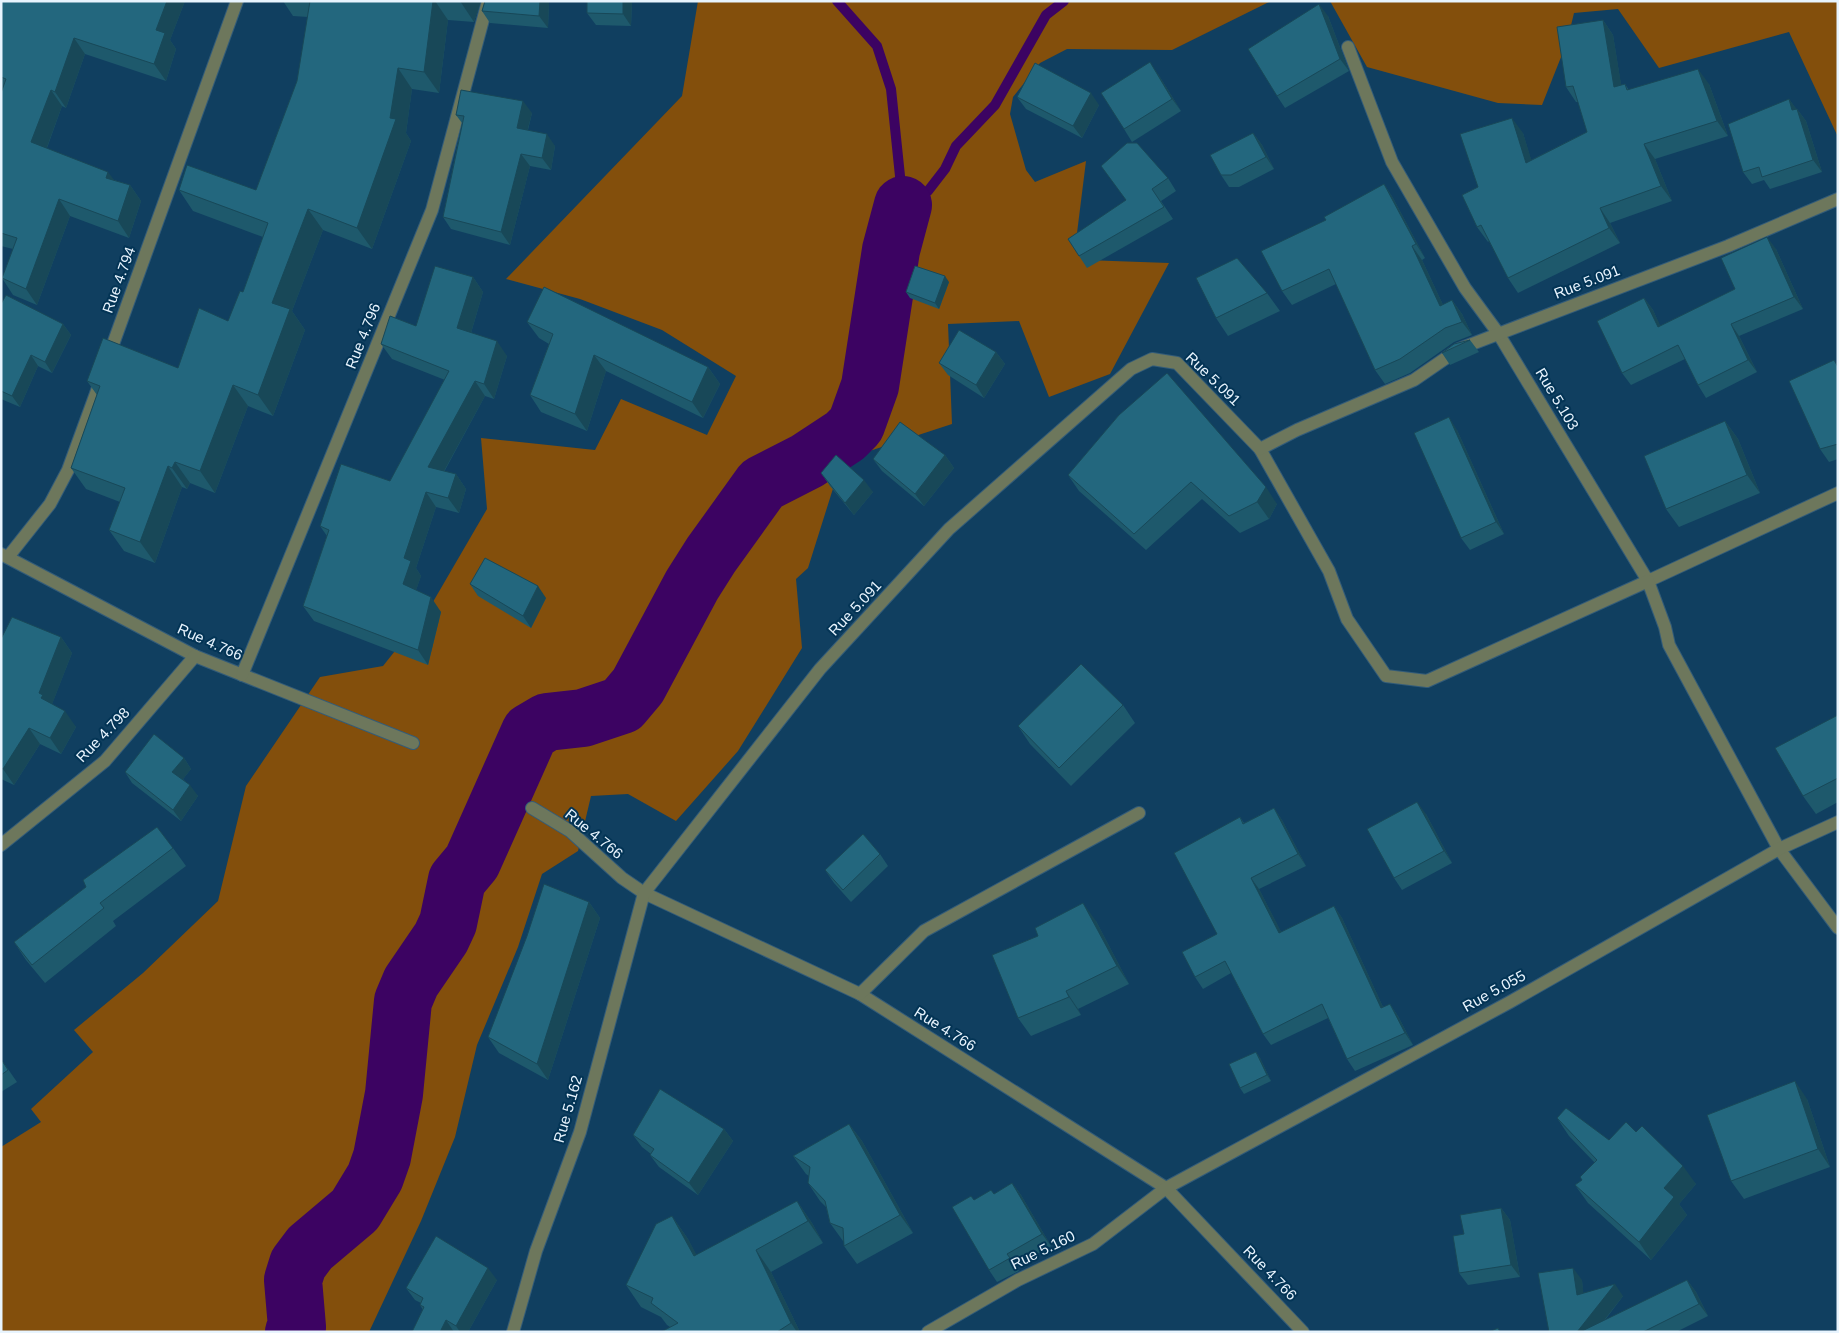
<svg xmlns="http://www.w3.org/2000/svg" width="1839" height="1333" font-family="Helvetica,sans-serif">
	<rect width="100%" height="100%" fill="#103f60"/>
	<g fill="#834f0c">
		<path d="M698,1H1271L1172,50L1067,49L1040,63L1013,97L1010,114L1026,170L1035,182L1086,161L1075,249L1085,260L1169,263L1110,374L1049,397L1019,321L948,324L952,424L842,460L808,568L796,579L802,648L738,751L676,821L628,794L591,796L578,851L542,874L518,947L477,1045L455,1137L421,1221L369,1332H1V1147L41,1122L31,1109L93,1052L74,1030L143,973L218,901L246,786L320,677L383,666L430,607L487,509L481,438L595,450L621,399L707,435L736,376L662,330L580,299L506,279L682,96Z"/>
		<path d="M1330,1H1838V137L1789,32L1659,68L1618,9L1574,13L1567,42L1542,105L1498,103L1367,67Z"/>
	</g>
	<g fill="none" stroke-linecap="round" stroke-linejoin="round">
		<path stroke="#3c0362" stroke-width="10" d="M837,1L877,46L891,89L903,205L928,191L945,169L956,146L995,105L1046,15L1064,1"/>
		<path stroke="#3c0362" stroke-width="58" d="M294,1332L297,1327L293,1280L298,1264L310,1248L355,1210L375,1177L382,1157L394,1094L403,1001L411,982L441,938L448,923L457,880L472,862L530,732L547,722L583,718L622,705L638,686L692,585L711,555L762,484L807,461L845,436L856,425L870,386L891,250L903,205"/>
		<g stroke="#335c79" stroke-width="14">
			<g id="minor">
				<path d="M1348,47L1392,162L1465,288L1498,333L1648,581L1838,493"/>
				<path d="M108,358L237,1"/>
				<path d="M1260,449L1329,571L1347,619L1386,676L1427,681L1648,581L1665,627L1669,645L1779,849L1838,928"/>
				<path d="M1,554L195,656L413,743"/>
				<path d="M8,557L50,504L68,470L102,377"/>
				<path d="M242,675L432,210L488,1"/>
				<path d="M532,808L570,831L622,878L644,893L860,994L1166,1188L1303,1332"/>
				<path d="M1,845L105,761L195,656"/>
				<path d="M860,994L924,931L1139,813"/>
				<path d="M513,1332L536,1251L580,1132L644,893L820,669L949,529L1131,369L1152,359L1177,363L1260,449L1297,430L1414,380L1459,349L1728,246L1838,199"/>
				<path d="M928,1332L1018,1280L1093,1244L1166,1188L1510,1002L1779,849L1838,822"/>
			</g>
		</g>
		<use href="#minor" stroke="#6d775c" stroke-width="12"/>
	</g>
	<g fill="#1e596c">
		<path d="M1,1H185L170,40L176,49L166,81L85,54L66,108L62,106L47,148L114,180L130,185L141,201L129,238L70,216L37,305L13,295L2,278L13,249L1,246V93L3,89H1Z"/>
		<path d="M283,1H481L474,22L448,20L439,93L412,89L406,133L411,141L372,249L323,230L292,311L305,330L273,416L248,406L215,493L190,483L187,489L182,487L155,563L124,551L109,530L120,502L86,489L71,468L97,395L87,381L178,368L228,321L243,292L263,237L193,211L179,190H256L297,81L308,17L293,16Z"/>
		<path d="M485,1H548L549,3L548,28L490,23L482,11Z"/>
		<path d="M587,1H632L631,26L596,25L587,13Z"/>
		<path d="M1328,16L1349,71L1285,108L1277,96Z"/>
		<path d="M1603,20L1613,35L1621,85L1625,84L1629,90L1709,84L1728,136L1655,159L1672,201L1610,223L1620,243L1518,293L1508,278L1489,241L1488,242L1477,227L1478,187L1523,133L1531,160L1587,132L1578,102H1576L1566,87Z"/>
		<path d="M1158,74L1181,111L1132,142L1124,129Z"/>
		<path d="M1017,97L1099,105L1082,138L1026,109Z"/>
		<path d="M1789,99L1796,109H1797L1806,121L1822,172L1770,189L1764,180L1752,184L1743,172Z"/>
		<path d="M532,113L528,130L555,146L551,170L530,166L510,245L451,229L443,217L462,123L456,115Z"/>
		<path d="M1253,133L1262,145L1274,169L1239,187H1229L1221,175Z"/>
		<path d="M1168,178L1176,191L1161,201L1173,219L1087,268L1068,239Z"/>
		<path d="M1384,184L1393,198L1425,258L1422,260L1443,305L1452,300L1462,314L1472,335L1454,342L1410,373L1385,384L1375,370L1336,284L1292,305L1282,291L1326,220Z"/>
		<path d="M1776,249L1803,309L1739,336L1757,372L1706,398L1698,385L1685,359L1631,385L1622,373L1644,298L1653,310L1660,326L1735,289Z"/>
		<path d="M473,277L483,292L471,333L507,356L494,399L485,396L444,472L456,474L466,489L459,513L436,507L416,568L421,576L416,590L441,612L428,665L314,621L303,606L327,536L320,526L390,481L445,380L392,359L381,344L416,326Z"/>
		<path d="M949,282L939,309L910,298L906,292Z"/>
		<path d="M1267,293L1280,311L1228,336L1216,318Z"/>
		<path d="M1,304L63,324L71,335L52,373L38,366L20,407L1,399Z"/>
		<path d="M527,322L708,367L720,384L703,418L606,371L587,431L541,412L530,395L549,344L539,338Z"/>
		<path d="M1470,340L1479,352L1450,365L1442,353Z"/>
		<path d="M996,352L1005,364L984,398L948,375L939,363Z"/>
		<path d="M1834,360L1838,365V459L1829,462L1820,449Z"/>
		<path d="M1119,415L1277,504L1269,519L1240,533L1202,499L1146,550L1079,491L1068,475Z"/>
		<path d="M1725,421L1738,439L1760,493L1679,527L1666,509Z"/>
		<path d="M1457,430L1504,534L1470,550L1461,538Z"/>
		<path d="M945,455L954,468L924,506L882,471L873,459Z"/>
		<path d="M821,473L873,492L854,515L830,486Z"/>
		<path d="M470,584L546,598L531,628L478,596Z"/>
		<path d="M61,637L72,653L52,704L76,727L61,754L40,744L14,785L1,779V639Z"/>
		<path d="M1123,705L1135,723L1071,786L1030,744L1018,726Z"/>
		<path d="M1838,715V802L1816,814L1803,796Z"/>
		<path d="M184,758L191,769L183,779L198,796L181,821L132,783L125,772Z"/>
		<path d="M1274,808L1282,820L1306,866L1259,889L1281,932L1334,906L1342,918L1383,1007L1390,1004L1398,1016L1413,1045L1355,1071L1347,1059L1328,1018L1271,1045L1263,1034L1231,973L1203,989L1195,977L1217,934L1240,817L1244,823Z"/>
		<path d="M1426,814L1452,863L1402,890L1394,878Z"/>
		<path d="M173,848L186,866L113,921L116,926L45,983L26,960L14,942L86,887Z"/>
		<path d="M880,854L888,866L851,902L834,883L825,870Z"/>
		<path d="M589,902L600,918L548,1080L499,1053L488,1037Z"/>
		<path d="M1096,921L1129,984L1078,1009L1081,1015L1031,1036L1018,1018Z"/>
		<path d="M1256,1052L1260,1058L1271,1081L1244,1094L1240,1088Z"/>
		<path d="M1,1059L17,1082L1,1092Z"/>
		<path d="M1807,1099L1830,1167L1744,1199L1731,1181Z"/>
		<path d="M1557,1118L1609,1140L1636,1132L1696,1184L1679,1204L1687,1215L1651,1260L1588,1203L1575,1185L1582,1180L1595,1163L1569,1136Z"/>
		<path d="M849,1124L862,1141L913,1233L857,1264L844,1246V1241H843L830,1223L826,1207L820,1201L808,1183L809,1176L806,1174L793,1156Z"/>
		<path d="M724,1129L733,1141L698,1195L659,1167L650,1155L651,1154L642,1147L633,1135Z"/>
		<path d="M1012,1183L1021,1195L1051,1246L1016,1266L1019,1271L997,1282L989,1270L974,1200L994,1194Z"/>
		<path d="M797,1201L812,1223L823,1243L771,1272L800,1332H661L670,1327L667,1325L661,1317L641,1307L626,1285L672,1216L688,1239L696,1255Z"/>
		<path d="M1501,1208L1510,1220L1520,1277L1468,1285L1459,1273L1464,1234Z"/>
		<path d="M497,1280L468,1332H412L423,1310L420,1305L421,1303L415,1300L406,1288Z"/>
		<path d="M1582,1280L1583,1293L1623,1296L1605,1320L1687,1280L1696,1292L1708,1316L1676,1332H1549Z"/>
	</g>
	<g fill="#184858">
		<path d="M167,1H185L170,40L176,49L166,81L154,64L156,30Z"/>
		<path d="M433,1H435L448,20L439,93L424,72Z"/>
		<path d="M460,1H481L474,22Z"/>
		<path d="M540,1H548L549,3L548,28L539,16Z"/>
		<path d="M623,1H632L631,26L623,14Z"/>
		<path d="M1319,4L1328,16L1349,71L1340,59Z"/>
		<path d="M1603,20L1613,35L1624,102L1614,87Z"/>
		<path d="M74,38L85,54L66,108L55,92Z"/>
		<path d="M1150,62L1158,74L1181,111L1172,99Z"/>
		<path d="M398,68L412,89L406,133L411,141L372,249L357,228L390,118Z"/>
		<path d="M1698,69L1709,84L1728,136L1717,121Z"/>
		<path d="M51,90L62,106L43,158L31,142Z"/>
		<path d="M1091,93L1099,105L1082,138L1073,126Z"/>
		<path d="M1789,99L1798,111L1792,110Z"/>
		<path d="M523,101L532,113L525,140L517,128Z"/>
		<path d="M1797,109L1806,121L1822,172L1813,160Z"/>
		<path d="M1512,118L1523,133L1537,178L1526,163Z"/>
		<path d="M1253,133L1262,145L1274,169L1266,157Z"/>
		<path d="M547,134L555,146L551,170L542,158Z"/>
		<path d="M1644,144L1655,159L1672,201L1661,186Z"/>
		<path d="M521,154L530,166L510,245L501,232Z"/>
		<path d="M108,172L120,188L106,178Z"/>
		<path d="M1384,184L1393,198L1425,258L1416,244Z"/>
		<path d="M130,185L141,201L129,238L118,221Z"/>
		<path d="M59,199L70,216L37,305L26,289Z"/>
		<path d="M1600,208L1610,223L1620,243L1609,228Z"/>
		<path d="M308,209L323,230L292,311L305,330L273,416L258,395L272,303Z"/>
		<path d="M1767,237L1776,249L1803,309L1794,297Z"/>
		<path d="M1412,246L1422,260L1450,320L1440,306Z"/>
		<path d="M945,276L949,282L939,309L935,303Z"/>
		<path d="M473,277L483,292L468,343L457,328Z"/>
		<path d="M1644,298L1653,310L1667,340L1658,327Z"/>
		<path d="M1452,300L1462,314L1472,335L1462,322Z"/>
		<path d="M63,324L71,335L52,373L45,362Z"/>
		<path d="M1731,324L1739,336L1757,372L1748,360Z"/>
		<path d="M497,341L507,356L494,399L484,384Z"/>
		<path d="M996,352L1005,364L984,398L976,385Z"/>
		<path d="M31,355L38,366L20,407L12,396Z"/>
		<path d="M594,355L606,371L587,431L575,414Z"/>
		<path d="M708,367L720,384L703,418L692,402Z"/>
		<path d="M475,381L485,396L438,482L428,467Z"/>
		<path d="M233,385L248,406L215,493L200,471Z"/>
		<path d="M1449,417L1457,430L1504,534L1496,522Z"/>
		<path d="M1725,421L1738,439L1760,493L1747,475Z"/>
		<path d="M945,455L954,468L924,506L915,494Z"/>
		<path d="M175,462L190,483L187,489L172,468Z"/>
		<path d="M168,466L182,487L155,563L140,542Z"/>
		<path d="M456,474L466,489L459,513L448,498Z"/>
		<path d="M864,480L873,492L854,515L845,503Z"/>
		<path d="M1266,487L1277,504L1269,519L1257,502Z"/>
		<path d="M426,492L436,507L416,568L421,576L413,599L403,584L404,558Z"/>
		<path d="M538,586L546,598L531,628L523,616Z"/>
		<path d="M431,597L441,612L428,665L418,650Z"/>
		<path d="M61,637L72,653L51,707L41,698L39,693Z"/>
		<path d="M65,711L76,727L61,754L50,738Z"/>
		<path d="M29,728L40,744L14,785L3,769Z"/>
		<path d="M184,758L191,769L180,783L172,772Z"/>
		<path d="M190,785L198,796L181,821L173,810Z"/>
		<path d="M1417,802L1426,814L1452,863L1444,851Z"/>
		<path d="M1274,808L1282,820L1306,866L1298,854Z"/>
		<path d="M1251,878L1259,889L1288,945L1279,933Z"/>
		<path d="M589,902L600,918L548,1080L537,1064Z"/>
		<path d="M1083,903L1096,921L1129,984L1117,966Z"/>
		<path d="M1334,906L1342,918L1389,1020L1381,1008Z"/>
		<path d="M1066,991L1078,1009L1081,1015L1069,997Z"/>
		<path d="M1390,1004L1398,1016L1413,1045L1405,1033Z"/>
		<path d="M1256,1052L1260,1058L1271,1081L1267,1075Z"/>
		<path d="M1795,1081L1807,1099L1830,1167L1818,1149Z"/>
		<path d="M849,1124L862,1141L913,1233L900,1215Z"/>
		<path d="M724,1129L733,1141L698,1195L689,1183Z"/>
		<path d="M1683,1166L1696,1184L1679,1204L1687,1215L1651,1260L1639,1242L1664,1188Z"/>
		<path d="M1012,1183L1021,1195L1051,1246L1042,1234Z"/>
		<path d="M797,1201L812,1223L823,1243L808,1221Z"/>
		<path d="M1501,1208L1510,1220L1520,1277L1511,1265Z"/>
		<path d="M672,1216L688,1239L709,1278L694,1256Z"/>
		<path d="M756,1250L771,1272L800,1332H797L791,1323Z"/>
		<path d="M488,1268L497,1280L468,1332H460L456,1326Z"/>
		<path d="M1573,1268L1582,1280L1585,1307L1577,1295Z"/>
		<path d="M1687,1280L1696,1292L1708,1316L1699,1304Z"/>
		<path d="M1615,1284L1623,1296L1595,1332H1577Z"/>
		<path d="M446,1320L454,1332H440Z"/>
	</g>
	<g fill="#23677e" stroke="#184858">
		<path d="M1,1H167L156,30L165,33L154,64L74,38L55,92L51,90L31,142L108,172L106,178L130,185L118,221L59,199L26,289L2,278L17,238L1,233V93L6,79L1,77Z"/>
		<path d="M310,1H433L424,72L398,68L390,118L396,119L357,228L308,209L272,303L290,309L258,395L233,385L200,471L175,462L172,468L168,466L140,542L109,530L125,488L71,468L100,386L87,381L103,338L178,368L199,308L228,321L240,291L243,292L268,223L179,190L187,165L256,190L297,81Z"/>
		<path d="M485,1H540L539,16L482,11Z"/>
		<path d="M587,1H623V14L587,13Z"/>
		<path d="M1319,4L1340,59L1277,96L1248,49Z"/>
		<path d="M1603,20L1614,87L1625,84L1627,90L1698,69L1717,121L1644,144L1661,186L1600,208L1609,228L1508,278L1481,225L1477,227L1462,195L1478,187L1460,134L1512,118L1526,163L1587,132L1573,86L1566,87L1557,27Z"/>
		<path d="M1150,62L1172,99L1124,129L1101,93Z"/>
		<path d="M1035,63L1091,93L1073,126L1017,97Z"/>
		<path d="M461,90L523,101L517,128L547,134L542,158L521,154L501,232L443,217L464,116L456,115Z"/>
		<path d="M1789,99L1792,110L1797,109L1813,160L1762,177L1759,167L1743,172L1728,124Z"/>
		<path d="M1253,133L1266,157L1231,175H1221L1210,155Z"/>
		<path d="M1127,143H1137L1168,178L1152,189L1164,207L1079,256L1068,239L1126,200L1101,166Z"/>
		<path d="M1384,184L1416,244L1412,246L1440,306L1452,300L1462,322L1445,328L1400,359L1375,370L1329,269L1282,291L1261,251L1326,220L1324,217Z"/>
		<path d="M1767,237L1794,297L1731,324L1748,360L1698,385L1678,345L1622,373L1597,321L1644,298L1658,327L1735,289L1721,258Z"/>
		<path d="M1237,258L1267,293L1216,318L1196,278Z"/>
		<path d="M435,266L473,277L457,328L497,341L484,384L475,381L428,467L456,474L448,498L426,492L404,558L411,561L403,584L431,597L418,650L303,606L329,530L320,526L341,464L390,481L449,371L381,344L390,316L416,326Z"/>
		<path d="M915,266L945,276L935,303L906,292Z"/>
		<path d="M544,287L708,367L692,402L594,355L575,414L530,395L553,334L527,322Z"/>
		<path d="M6,295L63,324L45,362L31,355L12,396L1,391V304Z"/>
		<path d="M959,330L996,352L976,385L939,363Z"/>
		<path d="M1470,340L1442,353L1454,344Z"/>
		<path d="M1834,360L1838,367V444L1820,449L1789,381Z"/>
		<path d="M1167,373L1266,487L1257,502L1229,516L1191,482L1134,534L1068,475L1119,415Z"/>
		<path d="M1449,417L1496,522L1461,538L1414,433Z"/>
		<path d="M1725,421L1747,475L1666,509L1644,456Z"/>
		<path d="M900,422L945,455L915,494L873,459Z"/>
		<path d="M836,455L864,480L845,503L821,473Z"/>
		<path d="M485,558L538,586L523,616L470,584Z"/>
		<path d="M12,617L61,637L39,693L43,695L41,698L65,711L50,738L29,728L3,769L1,768V639Z"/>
		<path d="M1081,664L1123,705L1059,768L1018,726Z"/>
		<path d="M1838,715V778L1803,796L1775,748Z"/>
		<path d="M154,734L184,758L172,772L190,785L173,810L125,772Z"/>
		<path d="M1417,802L1444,851L1394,878L1367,829Z"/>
		<path d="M1274,808L1298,854L1251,878L1279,933L1334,906L1381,1008L1390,1004L1405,1033L1347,1059L1322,1004L1263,1034L1225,961L1195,977L1182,952L1217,934L1174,853L1240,817L1243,824Z"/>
		<path d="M157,827L173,848L100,903L104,908L32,965L14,942L86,887L83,880Z"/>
		<path d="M863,834L880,854L843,890L825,870Z"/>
		<path d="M544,884L589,902L537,1064L488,1037L527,936Z"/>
		<path d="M1083,903L1117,966L1066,991L1069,997L1018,1018L992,955L1038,936L1035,928Z"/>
		<path d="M1256,1052L1267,1075L1240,1088L1229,1064Z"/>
		<path d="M1,1059L8,1070L1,1075Z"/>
		<path d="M1795,1081L1818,1149L1731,1181L1707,1115Z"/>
		<path d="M660,1089L724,1129L689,1183L650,1155L654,1149L633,1135Z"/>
		<path d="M1566,1108L1609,1140L1626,1122L1636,1132L1642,1126L1683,1166L1664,1188L1674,1197L1639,1242L1575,1185L1582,1180L1580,1177L1597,1160L1557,1118Z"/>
		<path d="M849,1124L900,1215L844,1246L843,1228L830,1223L825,1201L808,1183L810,1167L793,1156Z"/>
		<path d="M1012,1183L1042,1234L1007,1254L1010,1258L989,1270L952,1207L971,1196L974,1200L991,1190L994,1194Z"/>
		<path d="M797,1201L808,1221L756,1250L791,1323L777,1332H661L678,1323L651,1303L653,1298L626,1285L656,1224L672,1216L694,1256Z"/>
		<path d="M1501,1208L1511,1265L1459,1273L1453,1236L1464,1234L1460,1215Z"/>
		<path d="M436,1236L488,1268L456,1326L446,1320L440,1332H412L424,1307L420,1305L423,1298L406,1288Z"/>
		<path d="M1573,1268L1577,1295L1615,1284L1577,1332H1549L1538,1273Z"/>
		<path d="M1687,1280L1699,1304L1643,1332H1580Z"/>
		<path d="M1498,1328L1500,1332H1489Z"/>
	</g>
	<g text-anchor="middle" stroke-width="4" stroke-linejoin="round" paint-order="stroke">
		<g font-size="15" fill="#e8f4fe" stroke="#033455">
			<text transform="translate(119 280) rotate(-70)" y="5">Rue 4.794</text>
			<text transform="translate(1587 282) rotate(-21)" y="5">Rue 5.091</text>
			<text transform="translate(363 336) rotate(-68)" y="5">Rue 4.796</text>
			<text transform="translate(1213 379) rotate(44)" y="5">Rue 5.091</text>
			<text transform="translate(1557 399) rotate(59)" y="5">Rue 5.103</text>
			<text transform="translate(855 608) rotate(-47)" y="5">Rue 5.091</text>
			<text transform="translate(210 642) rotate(24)" y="5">Rue 4.766</text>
			<text transform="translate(103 735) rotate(-46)" y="5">Rue 4.798</text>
			<text transform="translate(594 834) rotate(39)" y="5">Rue 4.766</text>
			<text transform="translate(1494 991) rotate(-29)" y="5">Rue 5.055</text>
			<text transform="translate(945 1029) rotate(32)" y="5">Rue 4.766</text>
			<text transform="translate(568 1109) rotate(-74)" y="5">Rue 5.162</text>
			<text transform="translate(1043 1250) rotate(-26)" y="5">Rue 5.160</text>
			<text transform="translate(1270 1273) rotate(46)" y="5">Rue 4.766</text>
		</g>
	</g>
	<rect width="1839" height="1333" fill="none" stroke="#e8f4fe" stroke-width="5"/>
</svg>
